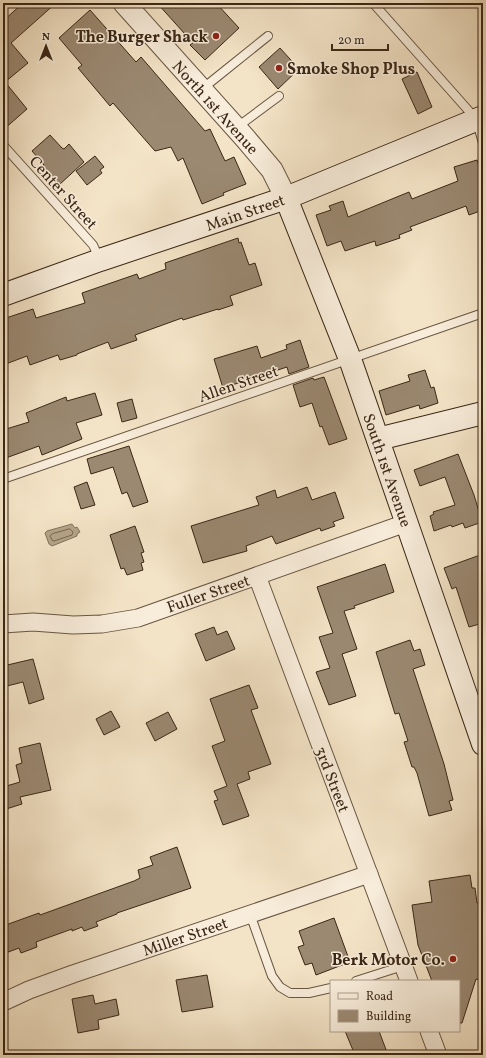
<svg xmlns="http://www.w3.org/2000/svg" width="486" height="1058" font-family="Vollkorn,serif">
	<rect width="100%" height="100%" fill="#f4e4c7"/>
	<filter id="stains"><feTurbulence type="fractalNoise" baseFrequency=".005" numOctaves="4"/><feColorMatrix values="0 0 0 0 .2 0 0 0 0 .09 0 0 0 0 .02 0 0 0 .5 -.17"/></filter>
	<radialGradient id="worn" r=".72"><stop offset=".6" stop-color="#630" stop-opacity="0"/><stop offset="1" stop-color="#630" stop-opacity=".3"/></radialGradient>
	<path fill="#b5a48a" stroke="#84725b" d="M72,524L75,528L77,527L80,532L77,534V536L52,546L49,544L45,533L47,531Z"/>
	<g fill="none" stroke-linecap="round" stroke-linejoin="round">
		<path stroke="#786650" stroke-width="1" d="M70,529L73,532L72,535L54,541L52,540L50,536L52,534Z"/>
	</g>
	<g fill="#9b8972" stroke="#3a2715">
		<path d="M23,3H56L11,43L28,63L5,82L27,109L3,130V21Z"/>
		<path d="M157,3H216L239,28L205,60L190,45L193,43Z"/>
		<path d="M90,10L136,62L141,57L205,131L210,129L225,161L234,157L246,184L223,193L224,195L202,204L183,158L178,161L171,147L155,151L113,103L110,106L78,68L82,65L59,38Z"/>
		<path d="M280,48L299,69L278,89L259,67Z"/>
		<path d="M417,72L432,107L418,114L402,79Z"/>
		<path d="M50,135L62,148L64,149L69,144L84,162L59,185L42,166L44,165L32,151Z"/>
		<path d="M95,156L104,167L100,170L102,173L87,185L76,171Z"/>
		<path d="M477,160L483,178V210L469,215L466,206L410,227L412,230L399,235L400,238L376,246L375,241L345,251L341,241L327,246L316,215L331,210L329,206L343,201L348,217L409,192L412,199L458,181L454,167Z"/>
		<path d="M238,238L239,243L241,242L249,265L255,263L262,285L230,296L233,305L218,310V309L183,320L182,318L135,335L137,340L111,349L108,342L77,354V355L60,360L58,355L30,365L27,356L3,365V319L33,309L36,318L85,303L82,293L137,274L139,279L166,269L165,263Z"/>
		<path d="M300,340L309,367L289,374L287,367L223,388L214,359L257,346L261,358L287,349L286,345Z"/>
		<path d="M425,370L431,388L434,387L438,403L420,409L419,405L386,415L379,391L410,381L408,375Z"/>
		<path d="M324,377L347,439L329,445L322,426L320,427L312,403L300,407L293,385L313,378L314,380Z"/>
		<path d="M95,393L102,415L76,423L82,439L42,455L39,446L3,459V430L29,422L26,413L66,397L67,401Z"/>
		<path d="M132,399L137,418L122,422L117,403Z"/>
		<path d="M129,446L148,502L133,507L127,492L122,494L113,467L91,474L87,459Z"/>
		<path d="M458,454L474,495L482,522L465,528L463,523L452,527L451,525L434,531L430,516L434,514L433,512L455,505L445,477L420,486L414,470Z"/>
		<path d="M87,482L95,505L81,509L74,487Z"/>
		<path d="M307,487L312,500L335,492L344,518L333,522L335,526L321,531L320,528L276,544L272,536L246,546L247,551L203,563L191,526L259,505L256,497L275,490L277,498Z"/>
		<path d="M135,526L144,552L141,553L144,562L141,563L143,570L127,575L124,568L121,569L110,535Z"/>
		<path d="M483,554V623L469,627L456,587L452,589L444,568Z"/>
		<path d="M385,564L394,592L354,606L355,608L344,611L357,649L342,654L356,696L329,705L316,672L330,668L319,637L333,633L317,587Z"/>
		<path d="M214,627L217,635L227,631L235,649L206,661L195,634Z"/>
		<path d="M410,640L414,651L420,649L425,665L413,669L444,764L453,800L449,801L452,810L429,816L417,773L414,767H412L404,742L408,741L399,713L395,714L376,652Z"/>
		<path d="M33,659L44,699L29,704L23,682L3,687V666Z"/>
		<path d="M249,685L258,708L251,710L271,764L248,772L250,779L237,784L249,816L223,825L214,801L218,800L214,791L227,786L212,746L225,741L210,699Z"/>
		<path d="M111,711L120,727L104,735L96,719Z"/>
		<path d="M168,712L177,729L155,741L146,723Z"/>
		<path d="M40,743L51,790L20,797L22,804L3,810V787L20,782L16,765L22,763L19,748Z"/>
		<path d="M177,847L191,888L117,913V914L96,922L98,926L84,931L82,927L72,931V929L36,942L37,947L21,953L19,948L3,954V926L39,913L40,915L134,881L140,878L138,870L153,865L150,857Z"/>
		<path d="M470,875L472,888H475L477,903L479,902L483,931V981L476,979L462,1023H459V981H432L418,945L412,905L432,902L429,881Z"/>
		<path d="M334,918L350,962L316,975L312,963L305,965L298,947L304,945L299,931Z"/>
		<path d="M207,975L213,1007L182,1012L176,980Z"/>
		<path d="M93,995L95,1004L116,999L119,1015L98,1020L99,1029L78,1033L72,999Z"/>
		<path d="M345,1031H379L388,1055H355Z"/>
	</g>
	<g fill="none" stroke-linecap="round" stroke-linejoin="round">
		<g stroke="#685642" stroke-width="10">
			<g id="service">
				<path d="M373,3L476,119L483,143"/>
				<path d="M202,89L268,36"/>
				<path d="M236,128L279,96"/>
				<path d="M3,145L93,245L100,260"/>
				<path d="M3,479L483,313"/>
				<path d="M250,914L272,976L280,987L290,993H309L331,988"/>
				<path d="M356,981L403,966"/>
			</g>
		</g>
		<g stroke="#685642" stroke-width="19">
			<g id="minor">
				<path d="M257,576L409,981"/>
				<path d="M3,624L33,622L73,625L102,624L138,618L406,523"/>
				<path d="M3,1002L29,990L73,974L369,874"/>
				<path d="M429,1031L438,1055"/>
			</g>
		</g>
		<g stroke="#685642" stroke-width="23">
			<path id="tertiary" d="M124,3L245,138L272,170L286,198"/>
		</g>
		<g stroke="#3a2715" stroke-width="24">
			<g id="secondary">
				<path d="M286,198L350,359L483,744"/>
				<path d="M3,295L100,260L286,198L483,117"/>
				<path d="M378,439L483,413"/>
			</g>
		</g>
		<use href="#service" stroke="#f8eddb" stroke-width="8"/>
		<use href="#minor" stroke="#f8eddb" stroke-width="17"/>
		<use href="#tertiary" stroke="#f8eddb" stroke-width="21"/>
		<use href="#secondary" stroke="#f8eddb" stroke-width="22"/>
	</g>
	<g fill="#8f2418" stroke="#f8eddb" stroke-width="1.5">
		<circle cx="216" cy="36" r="4"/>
		<circle cx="279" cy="68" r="4"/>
		<circle cx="453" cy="959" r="4"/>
	</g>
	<g text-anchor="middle" stroke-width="3" stroke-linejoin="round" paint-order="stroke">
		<g font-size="16" font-weight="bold" fill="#3a2715" stroke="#f8eddb" text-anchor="end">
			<text x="208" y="42">The Burger Shack</text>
			<text x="287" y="74" text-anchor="start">Smoke Shop Plus</text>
			<text x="445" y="965">Berk Motor Co.</text>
		</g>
		<g font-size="16" fill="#3a2715" stroke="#f8eddb">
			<text transform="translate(216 107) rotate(48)" y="6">North 1st Avenue</text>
			<text transform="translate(64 192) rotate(48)" y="6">Center Street</text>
			<text transform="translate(245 212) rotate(-19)" y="6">Main Street</text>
			<text transform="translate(238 383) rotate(-19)" y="6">Allen Street</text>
			<text transform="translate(388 470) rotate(71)" y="6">South 1st Avenue</text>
			<text transform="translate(208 593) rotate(-19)" y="6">Fuller Street</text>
			<text transform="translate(333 779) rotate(69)" y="6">3rd Street</text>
			<text transform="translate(185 936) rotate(-19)" y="6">Miller Street</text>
		</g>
	</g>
	<rect width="486" height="1058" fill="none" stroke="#f4e4c7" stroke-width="16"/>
	<rect x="4" y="4" width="478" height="1050" fill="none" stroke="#3a2715" stroke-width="2"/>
	<rect x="8" y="8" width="470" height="1042" fill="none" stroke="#3a2715"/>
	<rect x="330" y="980" width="130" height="52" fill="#f8eddb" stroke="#ac9e8c"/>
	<rect x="338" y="993" width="20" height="6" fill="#f8eddb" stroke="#ac9e8c"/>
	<text x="366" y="1000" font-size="12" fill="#3a2715">Road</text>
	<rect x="338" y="1010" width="20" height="12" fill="#9b8972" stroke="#ac9e8c"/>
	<text x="366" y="1020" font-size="12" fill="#3a2715">Building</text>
	<g transform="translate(46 46)" stroke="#f8eddb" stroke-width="3" paint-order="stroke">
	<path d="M0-3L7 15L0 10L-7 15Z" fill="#3a2715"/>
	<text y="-6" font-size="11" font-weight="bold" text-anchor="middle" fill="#3a2715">N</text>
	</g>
	<path d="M332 44v6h56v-6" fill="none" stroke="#3a2715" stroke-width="2"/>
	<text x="338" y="44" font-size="12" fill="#3a2715" stroke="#f8eddb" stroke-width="3" paint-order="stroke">20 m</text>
	<rect width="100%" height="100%" filter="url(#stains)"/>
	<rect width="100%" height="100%" fill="url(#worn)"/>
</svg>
